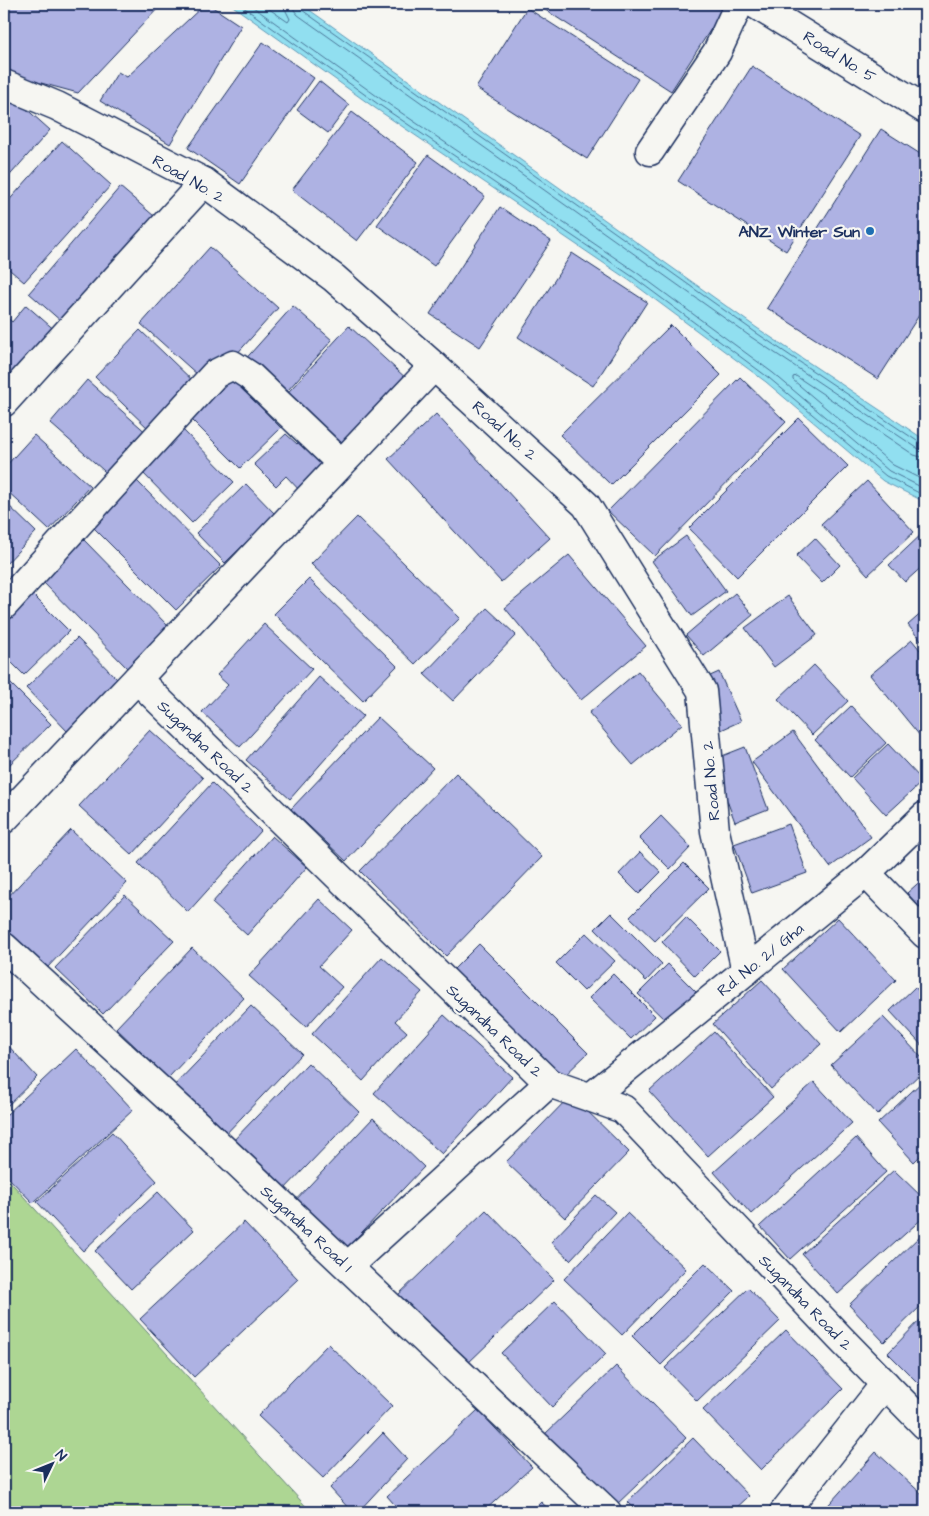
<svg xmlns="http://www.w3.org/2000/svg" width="929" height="1516" font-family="'Architects Daughter',sans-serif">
	<rect width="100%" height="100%" fill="#f6f6f2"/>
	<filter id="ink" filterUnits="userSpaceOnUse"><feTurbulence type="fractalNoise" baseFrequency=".02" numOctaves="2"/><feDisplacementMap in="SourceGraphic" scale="10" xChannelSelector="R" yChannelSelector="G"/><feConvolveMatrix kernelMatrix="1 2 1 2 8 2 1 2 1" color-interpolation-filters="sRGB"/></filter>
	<g filter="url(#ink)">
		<path fill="#add693" stroke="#648278" d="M4,1175L311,1512H4Z"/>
		<path fill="#91dff0" stroke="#6299b6" d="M230,4H301L757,328L925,440V502L883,481L766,382L630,281L375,108Z"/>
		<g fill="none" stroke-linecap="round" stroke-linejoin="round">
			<g stroke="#4a7598" stroke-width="1">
				<path d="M239,4L378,104L633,277L769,378L886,476L925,496"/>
				<path d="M249,4L381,99L636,272L773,373L889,471L925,489"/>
				<path d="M262,4L288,22L290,19L286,11L285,4"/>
				<path d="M293,4L294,10L298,15L751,337L917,448L925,450"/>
				<path d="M299,4L302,10L755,332L920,443L925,444"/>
				<path d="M925,458L914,455L796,376L793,377V380L893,465L925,481"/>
			</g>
		</g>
		<g fill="#aeb2e3" stroke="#1b2f5e">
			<path d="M4,4H162L78,93L4,73Z"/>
			<path d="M205,4H208L241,26L170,144L100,101L118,72L127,77Z"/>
			<path d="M536,4H727L671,91Z"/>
			<path d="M527,8L638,79L587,159L476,88Z"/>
			<path d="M263,42L314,78L240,184L188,148Z"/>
			<path d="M752,66L860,136L786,251L678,181Z"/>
			<path d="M319,81L349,105L328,133L297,110Z"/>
			<path d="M4,89L50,130L4,182Z"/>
			<path d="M352,112L418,162L357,241L292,190Z"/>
			<path d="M881,129L925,157V306L878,379L767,308Z"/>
			<path d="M62,141L111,185L24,282L4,265V206Z"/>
			<path d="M428,155L485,196L434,266L377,225Z"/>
			<path d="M120,187L154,216L62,322L29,293Z"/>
			<path d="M500,207L551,241L480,347L430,314Z"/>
			<path d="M210,247L278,308L209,385L141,324Z"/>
			<path d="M572,253L647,302L593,386L518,337Z"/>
			<path d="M26,305L57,332L4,391V315L12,322Z"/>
			<path d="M293,306L332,340L281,398L242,363Z"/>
			<path d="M671,325L721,375L611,485L560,435Z"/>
			<path d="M349,326L408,380L340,454L281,400Z"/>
			<path d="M140,330L196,384L151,431L95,377Z"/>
			<path d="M740,377L786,422L655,556L608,511Z"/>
			<path d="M233,379L281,428L240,468L191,419Z"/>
			<path d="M87,380L149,435L112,478L50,423Z"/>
			<path d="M436,414L550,538L501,582L388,459Z"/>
			<path d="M799,418L848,466L737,577L689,528Z"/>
			<path d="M181,428L234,482L192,523L139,469Z"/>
			<path d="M286,434L297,444L305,436L332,463L302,493L286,476L276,486L254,464Z"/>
			<path d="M34,435L90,486L49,530L4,488V468Z"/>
			<path d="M136,480L221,566L176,610L91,525Z"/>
			<path d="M867,481L914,532L868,575L821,524Z"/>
			<path d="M246,484L275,514L225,563L196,533Z"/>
			<path d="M4,501L36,532L4,566Z"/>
			<path d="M357,517L460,618L415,664L311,564Z"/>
			<path d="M925,531V564L905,582L889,565Z"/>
			<path d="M686,536L726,591L692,616L652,561Z"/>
			<path d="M815,538L840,565L822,583L796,556Z"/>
			<path d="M84,540L170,628L128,669L42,581Z"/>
			<path d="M569,555L646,646L581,700L505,608Z"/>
			<path d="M309,579L397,666L363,701L274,614Z"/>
			<path d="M29,591L69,631L24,675L4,655V616Z"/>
			<path d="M735,593L753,615L704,656L686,635Z"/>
			<path d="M788,596L817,635L774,667L745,628Z"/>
			<path d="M487,608L516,635L453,701L424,674Z"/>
			<path d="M925,610V646L908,625Z"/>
			<path d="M264,624L312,669L240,747L202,712L228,685L217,675Z"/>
			<path d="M77,638L119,681L68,732L26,688Z"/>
			<path d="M912,640L925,656V742L870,675Z"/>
			<path d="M814,665L848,701L812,735L778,699Z"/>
			<path d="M638,671L682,724L633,765L589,713Z"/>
			<path d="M719,672L741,721L721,730L699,681Z"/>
			<path d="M4,677L51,724L4,770Z"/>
			<path d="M319,677L363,716L290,799L246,760Z"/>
			<path d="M851,706L886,743L850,777L815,740Z"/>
			<path d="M378,717L433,768L346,861L291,809Z"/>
			<path d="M150,730L203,778L132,855L79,806Z"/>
			<path d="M793,732L871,837L830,867L752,762Z"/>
			<path d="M888,744L923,781L886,815L852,778Z"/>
			<path d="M745,747L768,809L735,822L712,760Z"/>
			<path d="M456,773L542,857L446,956L360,871Z"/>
			<path d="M212,783L261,831L188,912L138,863Z"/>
			<path d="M661,816L691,847L670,869L639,838Z"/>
			<path d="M789,824L807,873L752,893L734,844Z"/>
			<path d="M71,830L127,883L46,969L4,928V901Z"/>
			<path d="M272,836L307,867L247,935L212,903Z"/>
			<path d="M640,852L661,872L639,894L619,874Z"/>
			<path d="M684,863L709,888L655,941L630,917Z"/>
			<path d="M925,877V913L907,893Z"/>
			<path d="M125,895L174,941L103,1014L55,968Z"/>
			<path d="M319,899L352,930L319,966L342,987L306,1027L249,976Z"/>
			<path d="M611,913L662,964L646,981L595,929Z"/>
			<path d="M686,917L720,951L695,976L662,942Z"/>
			<path d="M838,918L896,980L841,1032L783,969Z"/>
			<path d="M586,933L615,961L584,991L556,963Z"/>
			<path d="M479,944L588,1053L559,1081L451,972Z"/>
			<path d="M192,948L244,998L168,1078L116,1028Z"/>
			<path d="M382,957L422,992L395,1021L407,1032L363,1081L312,1034Z"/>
			<path d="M668,964L696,992L666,1021L638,994Z"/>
			<path d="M613,974L655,1016L631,1039L589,998Z"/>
			<path d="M762,980L821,1044L771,1089L713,1024Z"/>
			<path d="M915,987L925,998V1049L890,1011Z"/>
			<path d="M251,1006L302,1054L222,1138L171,1089Z"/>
			<path d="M444,1015L512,1077L442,1154L374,1093Z"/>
			<path d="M883,1017L925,1061V1069L877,1115L831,1065Z"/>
			<path d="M714,1032L773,1097L708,1156L649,1091Z"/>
			<path d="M4,1041L37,1077L4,1109Z"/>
			<path d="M76,1049L133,1110L33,1203L4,1173V1117Z"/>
			<path d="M308,1063L359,1112L280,1194L229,1145Z"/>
			<path d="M925,1079V1151L914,1162L878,1123Z"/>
			<path d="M814,1082L852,1123L751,1214L714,1172Z"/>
			<path d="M571,1095L629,1152L565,1218L506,1162Z"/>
			<path d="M373,1118L424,1167L343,1252L292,1204Z"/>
			<path d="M112,1132L157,1181L83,1251L37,1202Z"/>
			<path d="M856,1138L886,1172L790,1259L760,1226Z"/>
			<path d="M894,1170L925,1200V1216L838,1294L802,1254Z"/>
			<path d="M158,1192L194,1230L131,1289L95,1251Z"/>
			<path d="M596,1195L615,1212L570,1260L551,1242Z"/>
			<path d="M486,1210L554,1280L464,1367L396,1297Z"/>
			<path d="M627,1213L686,1269L622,1335L564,1279Z"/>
			<path d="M244,1222L298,1279L194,1377L140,1319Z"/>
			<path d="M925,1231V1302L884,1342L849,1305Z"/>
			<path d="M705,1263L734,1291L661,1365L632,1336Z"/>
			<path d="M748,1288L780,1321L697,1401L665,1368Z"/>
			<path d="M555,1301L606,1354L552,1407L501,1353Z"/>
			<path d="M925,1315V1380L920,1385L888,1353Z"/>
			<path d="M786,1330L843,1389L761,1470L703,1410Z"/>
			<path d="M328,1344L392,1406L323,1478L258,1416Z"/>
			<path d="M616,1366L686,1438L614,1507L544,1435Z"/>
			<path d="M478,1410L532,1467L483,1512H401L387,1496Z"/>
			<path d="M383,1433L407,1459L358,1512H352L330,1488Z"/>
			<path d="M693,1438L749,1496L732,1512H637L627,1502Z"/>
			<path d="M876,1452L925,1497V1512H822Z"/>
			<path d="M541,1502L552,1512H531Z"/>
		</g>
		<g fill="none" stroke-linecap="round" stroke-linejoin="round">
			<g stroke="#1b2f5e" stroke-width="31">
				<g id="minor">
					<path d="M755,4L925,109"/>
					<path d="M4,84L57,106L204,182L334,278L434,366L586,505L702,691L715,831L746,971"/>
					<path d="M650,151L717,52L739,4"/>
					<path d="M4,402L204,182"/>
					<path d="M4,605L215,374L233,365L250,376L341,463"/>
					<path d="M137,679L549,1083L623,1109L839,1337L925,1425"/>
					<path d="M4,819L434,366"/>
					<path d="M866,873L925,934"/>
					<path d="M4,947L201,1128L607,1512"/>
					<path d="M591,1097L866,873L925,816"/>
					<path d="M348,1266L549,1083"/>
					<path d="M784,1512L885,1384"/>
				</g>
			</g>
			<use href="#minor" stroke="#f6f6f2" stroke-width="28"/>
		</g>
	</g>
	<circle fill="#1f6fb2" stroke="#f6f6f2" stroke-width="2" cx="870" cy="231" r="5"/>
	<g text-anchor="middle" stroke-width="4.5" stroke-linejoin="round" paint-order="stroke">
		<g font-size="16" fill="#1b2f5e" stroke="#f6f6f2">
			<text transform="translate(840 56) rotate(32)" y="6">Road No. 5</text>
			<text transform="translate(189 178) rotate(30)" y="6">Road No. 2</text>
			<text transform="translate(505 430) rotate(42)" y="6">Road No. 2</text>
			<text transform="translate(206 746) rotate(44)" y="6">Sugandha Road 2</text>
			<text transform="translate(710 781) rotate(-95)" y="6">Road No. 2</text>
			<text transform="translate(760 959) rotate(-39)" y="6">Rd. No. 2/ Gha</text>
			<text transform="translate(495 1030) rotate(44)" y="6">Sugandha Road 2</text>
			<text transform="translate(307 1228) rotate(43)" y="6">Sugandha Road 1</text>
			<text transform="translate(806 1302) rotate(46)" y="6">Sugandha Road 2</text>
		</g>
		<g font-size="16" font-weight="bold" fill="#1b2f5e" stroke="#f6f6f2" text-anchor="end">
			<text x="860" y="237">ANZ Winter Sun</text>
		</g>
	</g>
	<rect width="929" height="1516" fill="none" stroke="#f6f6f2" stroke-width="20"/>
	<rect x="10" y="10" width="909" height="1496" fill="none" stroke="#1b2f5e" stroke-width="2" filter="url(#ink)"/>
	<g transform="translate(52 1464) rotate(47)" stroke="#f6f6f2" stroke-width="4" paint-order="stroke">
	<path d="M0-4L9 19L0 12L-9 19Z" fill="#1b2f5e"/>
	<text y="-8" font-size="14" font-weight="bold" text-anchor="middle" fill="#1b2f5e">N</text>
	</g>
</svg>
